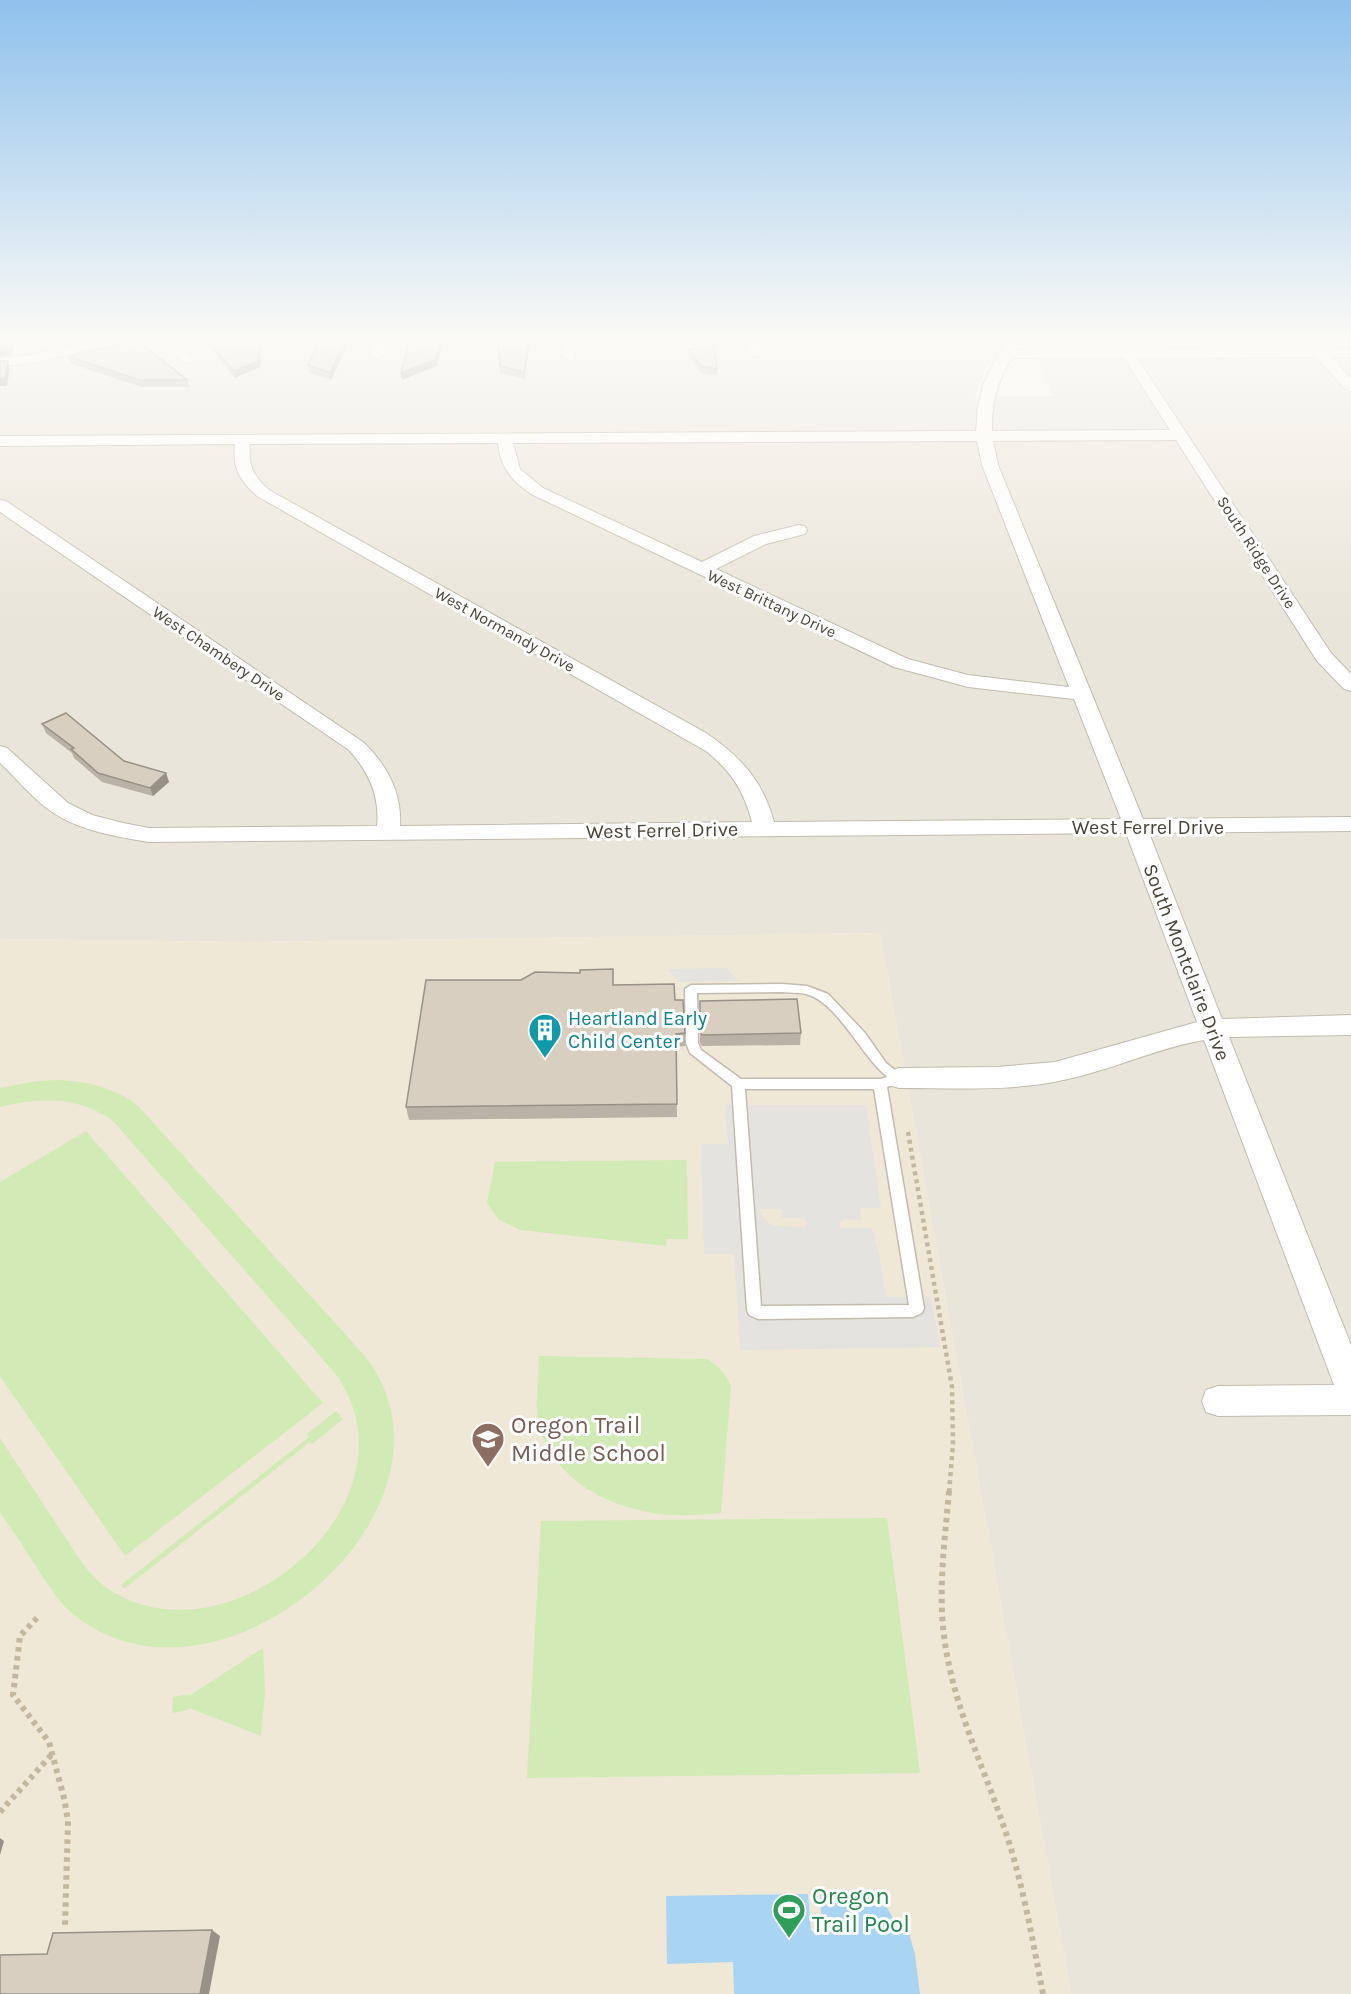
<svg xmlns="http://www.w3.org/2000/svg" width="1351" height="1994" font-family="Karla,sans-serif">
	<rect width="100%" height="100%" fill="#f6f3ec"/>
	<path fill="#eae5da" d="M0,337H1002L1001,343L984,372L975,396H1054L1035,357L1351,356V1994H1071L880,933L246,942L0,939Z"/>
	<g fill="#efe8d6">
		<path d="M1028,337H1322L1331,347L1033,349L1026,346Z"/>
		<path d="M880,933L1071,1994H0V939L246,942Z"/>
	</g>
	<g fill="#d2eab5">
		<path d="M61,1080C90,1082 116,1088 139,1107L365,1356C482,1507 218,1733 73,1614C60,1603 52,1590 42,1576C31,1559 21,1543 10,1526C7,1522 1,1516 0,1511C0,1499 0,1453 0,1438C18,1466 37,1494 55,1522C72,1546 86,1576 113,1592C236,1665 426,1498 335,1373L113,1121C80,1096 39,1097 0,1107V1088L37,1081Z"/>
		<path d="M86,1131L323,1403L125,1556L0,1376V1182Z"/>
		<path d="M687,1160L688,1239H667L666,1246L520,1230L498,1219L487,1203L495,1162Z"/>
		<path d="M539,1356L707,1359C719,1367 726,1373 731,1387L721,1513C705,1514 687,1516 671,1515C611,1511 543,1477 537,1411C536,1393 539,1374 539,1356Z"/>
		<path d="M336,1411L343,1419L312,1444L310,1442L124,1589L121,1585L309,1437L307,1434Z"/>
		<path d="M887,1518L920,1773L527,1778L541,1521Z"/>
		<path d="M263,1648L265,1692L261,1736L189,1708L188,1710L172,1713L173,1697L189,1694V1696Z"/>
	</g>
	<g fill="#e5e3e0" fill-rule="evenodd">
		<path d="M1110,337H1210L1215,344L1115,345Z"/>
		<path d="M727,968L738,981L679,982L668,969Z"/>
		<path d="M725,1105H866L881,1208H860L861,1220L843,1219L839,1225L842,1228H872L880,1258L885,1295L890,1297H931L940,1347L740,1350L734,1254H704L701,1144H728ZM759,1209H781L782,1218H803L808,1224L805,1227L773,1226L764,1219Z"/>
	</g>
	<path fill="#a9d4f2" d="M878,1892L893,1918L887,1923L889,1933H909L915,1955L920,1994H734L733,1962L667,1964L666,1896L808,1894L811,1930L816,1935L821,1933L822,1928L820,1894Z"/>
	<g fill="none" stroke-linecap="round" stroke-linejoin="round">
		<g stroke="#c2bbae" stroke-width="3">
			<g id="service">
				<path d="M1011,337H1226L1223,339H1014Z"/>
				<path d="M1288,337C1304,337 1313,341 1323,353L1318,354L1308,344Z"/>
				<path d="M782,984L807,986L828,994L865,1033L886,1063L905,1078L903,1081L887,1087L924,1308L922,1313L913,1317L758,1319L749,1315L747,1310L732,1086L690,1053L686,1043L685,989L691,985ZM782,992C790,993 798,992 806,994C838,1002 862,1058 888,1077L880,1079H741L701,1050L698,1043L697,993ZM745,1089H874L909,1305L761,1306Z"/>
			</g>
		</g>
		<g stroke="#c2bbae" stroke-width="2">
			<g id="minor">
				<path d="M107,337H131L129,340L41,361L0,367V359L41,353Z"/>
				<path d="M151,337H167L196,359L189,363L184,362Z"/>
				<path d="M377,337H391L384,355L377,359L370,355Z"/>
				<path d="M563,337H577L574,359L569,360L562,356Z"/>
				<path d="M746,337H760L762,353L760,356H750Z"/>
				<path d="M1007,337H1021L1016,350L1351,349V357H1331L1351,378V391L1346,390L1316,357L1137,358L1331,653L1351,674V691L1344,689L1317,661L1176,440L993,441L998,465L1143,819L1351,817V831L1149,833L1222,1019L1351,1015V1035L1229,1037L1351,1345V1415L1218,1416L1206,1412L1202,1401L1206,1390L1218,1386L1334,1385L1204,1040C1157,1048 1114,1069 1068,1079C1013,1092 955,1088 899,1088L889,1085L886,1078L889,1071L899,1068L997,1067L1055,1062L1197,1022L1126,833L149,842C113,836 73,830 44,806C28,793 15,777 0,763V746L7,748L68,803L92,815L123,823L149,828L377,826C380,796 369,772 349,750L0,512V500L6,501L363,742C387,765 402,792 400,826L752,822C744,791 731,771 706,751L257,496C240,481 232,468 235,444L0,446V436L976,431L978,407L983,385ZM1012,358H1124L1170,430L992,431C991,404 997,381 1012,358ZM977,441L982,465L1069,687L968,675L908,659L716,569L766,544L805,534L807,530L805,526L799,525L754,536L702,562L543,488L520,469L513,443ZM498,443C500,467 512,481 531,494L894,667L968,687L1074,699L1121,819L774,822C763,781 741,757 706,733L269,490C253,476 248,466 250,444Z"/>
			</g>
		</g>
		<path stroke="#c4b79f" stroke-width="4.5" stroke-dasharray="4 4" stroke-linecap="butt" d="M908,1132L952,1387L953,1444L949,1493"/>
		<g stroke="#c4b79f" stroke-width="6" stroke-dasharray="4.5 4.5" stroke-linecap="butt">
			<path d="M949,1491C945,1539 938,1588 944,1636C953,1708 986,1771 1008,1839C1024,1890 1033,1942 1043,1994"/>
			<path d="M37,1618L20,1636L13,1695L49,1742L64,1798L68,1821L65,1926"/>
			<path d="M0,1812L53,1753"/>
		</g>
		<use href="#service" fill="#fff" fill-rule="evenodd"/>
		<use href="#minor" fill="#fff" fill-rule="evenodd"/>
	</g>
	<g fill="#bab2a6">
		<path d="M192,337H263L260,367L235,378L201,338L200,347Z"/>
		<path d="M321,337H351L331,380L310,373L308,365Z"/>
		<path d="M531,337L524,379L500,373L498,346Z"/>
		<path d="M694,337H713L717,369V375L701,373L689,356V350L695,349Z"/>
		<path d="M69,357L187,380L189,387H142L71,364Z"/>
		<path d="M42,724L124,761L166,773L169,782L153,796L102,782L74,758L72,753L46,733Z"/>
		<path d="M613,985L675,1000L685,1033V1046L676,1047L677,1117L409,1120L406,1107Z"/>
		<path d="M700,1013L801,1033L800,1045L702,1046L700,1043Z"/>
	</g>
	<g fill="#979187">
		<path d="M12,337H15L12,355L0,357V350Z"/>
		<path d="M261,337H263L260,367L235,378L234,371Z"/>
		<path d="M346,337H351L331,380L330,373Z"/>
		<path d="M529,337H531L524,379V372Z"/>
		<path d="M441,340L442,347L437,366L402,380L401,373Z"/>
		<path d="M8,361L10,368L7,386H0V379Z"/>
		<path d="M166,773L169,782L153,796L150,788Z"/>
		<path d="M0,1838L4,1841L0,1855Z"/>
		<path d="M212,1930L220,1936L209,1994H200Z"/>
	</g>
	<g fill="#d8cfc1" stroke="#979187" stroke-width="1.5">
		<path d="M0,337H12L10,348L0,350Z"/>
		<path d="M204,337H261L258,361L234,371Z"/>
		<path d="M321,337H346L330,373L308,365Z"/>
		<path d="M411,337H431V340H441L436,359L401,373Z"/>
		<path d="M500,337H529L524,372L500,366L498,346Z"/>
		<path d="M694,337H713L717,369L701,366L689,350L696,349Z"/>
		<path d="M137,340L187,380H140L69,357Z"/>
		<path d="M0,361H8L5,378L0,379Z"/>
		<path d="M66,713L124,761L166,773L150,788L98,773L71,749L74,748L42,724Z"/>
		<path d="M613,969V985L674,984L675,1000H683L685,1033L676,1034L677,1104L406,1107L426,980H521L535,972L580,973V970Z"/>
		<path d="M797,999L801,1033L702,1035L700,1031V1001Z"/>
		<path d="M212,1930L200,1994H0V1955L47,1954L53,1933Z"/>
	</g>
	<linearGradient id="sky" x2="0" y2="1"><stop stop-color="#8fc1ec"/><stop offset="0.55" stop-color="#fbfaf6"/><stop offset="1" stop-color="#fbfaf6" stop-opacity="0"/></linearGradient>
	<rect width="1351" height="616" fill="url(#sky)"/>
	<defs>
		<g id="building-pin" transform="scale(1.725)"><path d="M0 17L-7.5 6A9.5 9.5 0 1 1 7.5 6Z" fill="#0f9aa8" stroke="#fff"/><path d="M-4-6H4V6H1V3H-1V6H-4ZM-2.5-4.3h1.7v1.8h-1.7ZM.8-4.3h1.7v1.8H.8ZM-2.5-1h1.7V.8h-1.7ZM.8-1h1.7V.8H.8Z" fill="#fff"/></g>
		<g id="school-pin" transform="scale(1.725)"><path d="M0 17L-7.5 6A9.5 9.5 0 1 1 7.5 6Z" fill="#8d6e63" stroke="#fff"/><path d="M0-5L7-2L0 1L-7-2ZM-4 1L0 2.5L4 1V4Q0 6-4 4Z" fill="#fff"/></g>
		<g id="stadium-pin" transform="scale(1.725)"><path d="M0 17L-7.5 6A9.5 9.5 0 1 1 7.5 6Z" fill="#2e9e5b" stroke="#fff"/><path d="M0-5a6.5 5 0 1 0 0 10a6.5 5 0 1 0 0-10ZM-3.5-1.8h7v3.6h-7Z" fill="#fff"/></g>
	</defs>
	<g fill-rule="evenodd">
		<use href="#building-pin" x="545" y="1030"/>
		<use href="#school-pin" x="488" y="1439"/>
		<use href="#stadium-pin" x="789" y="1910"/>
	</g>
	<g text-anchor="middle" stroke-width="6" stroke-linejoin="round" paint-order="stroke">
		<g font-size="16" fill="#4b4439" stroke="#fff">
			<text transform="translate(1257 552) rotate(57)" y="6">South Ridge Drive</text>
			<text transform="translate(772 603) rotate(25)" y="6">West Brittany Drive</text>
			<text transform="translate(505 629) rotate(29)" y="6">West Normandy Drive</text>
			<text transform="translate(219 653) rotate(34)" y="6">West Chambery Drive</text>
		</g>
		<g font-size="20" fill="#4b4439" stroke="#fff">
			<text x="1148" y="834">West Ferrel Drive</text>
			<text transform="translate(662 830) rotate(-1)" y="7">West Ferrel Drive</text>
			<text transform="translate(1187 962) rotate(69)" y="7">South Montclaire Drive</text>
		</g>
		<g font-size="20" fill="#0d838f" stroke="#fff" text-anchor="start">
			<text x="568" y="1025">Heartland Early<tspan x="568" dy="23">Child Center</tspan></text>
		</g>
		<g font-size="24" fill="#785e54" stroke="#fff" text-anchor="start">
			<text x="511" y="1433">Oregon Trail<tspan x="511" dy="28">Middle School</tspan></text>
		</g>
		<g font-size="24" fill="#27864d" stroke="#fff" text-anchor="start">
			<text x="812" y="1904">Oregon<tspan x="812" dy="28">Trail Pool</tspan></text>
		</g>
	</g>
</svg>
